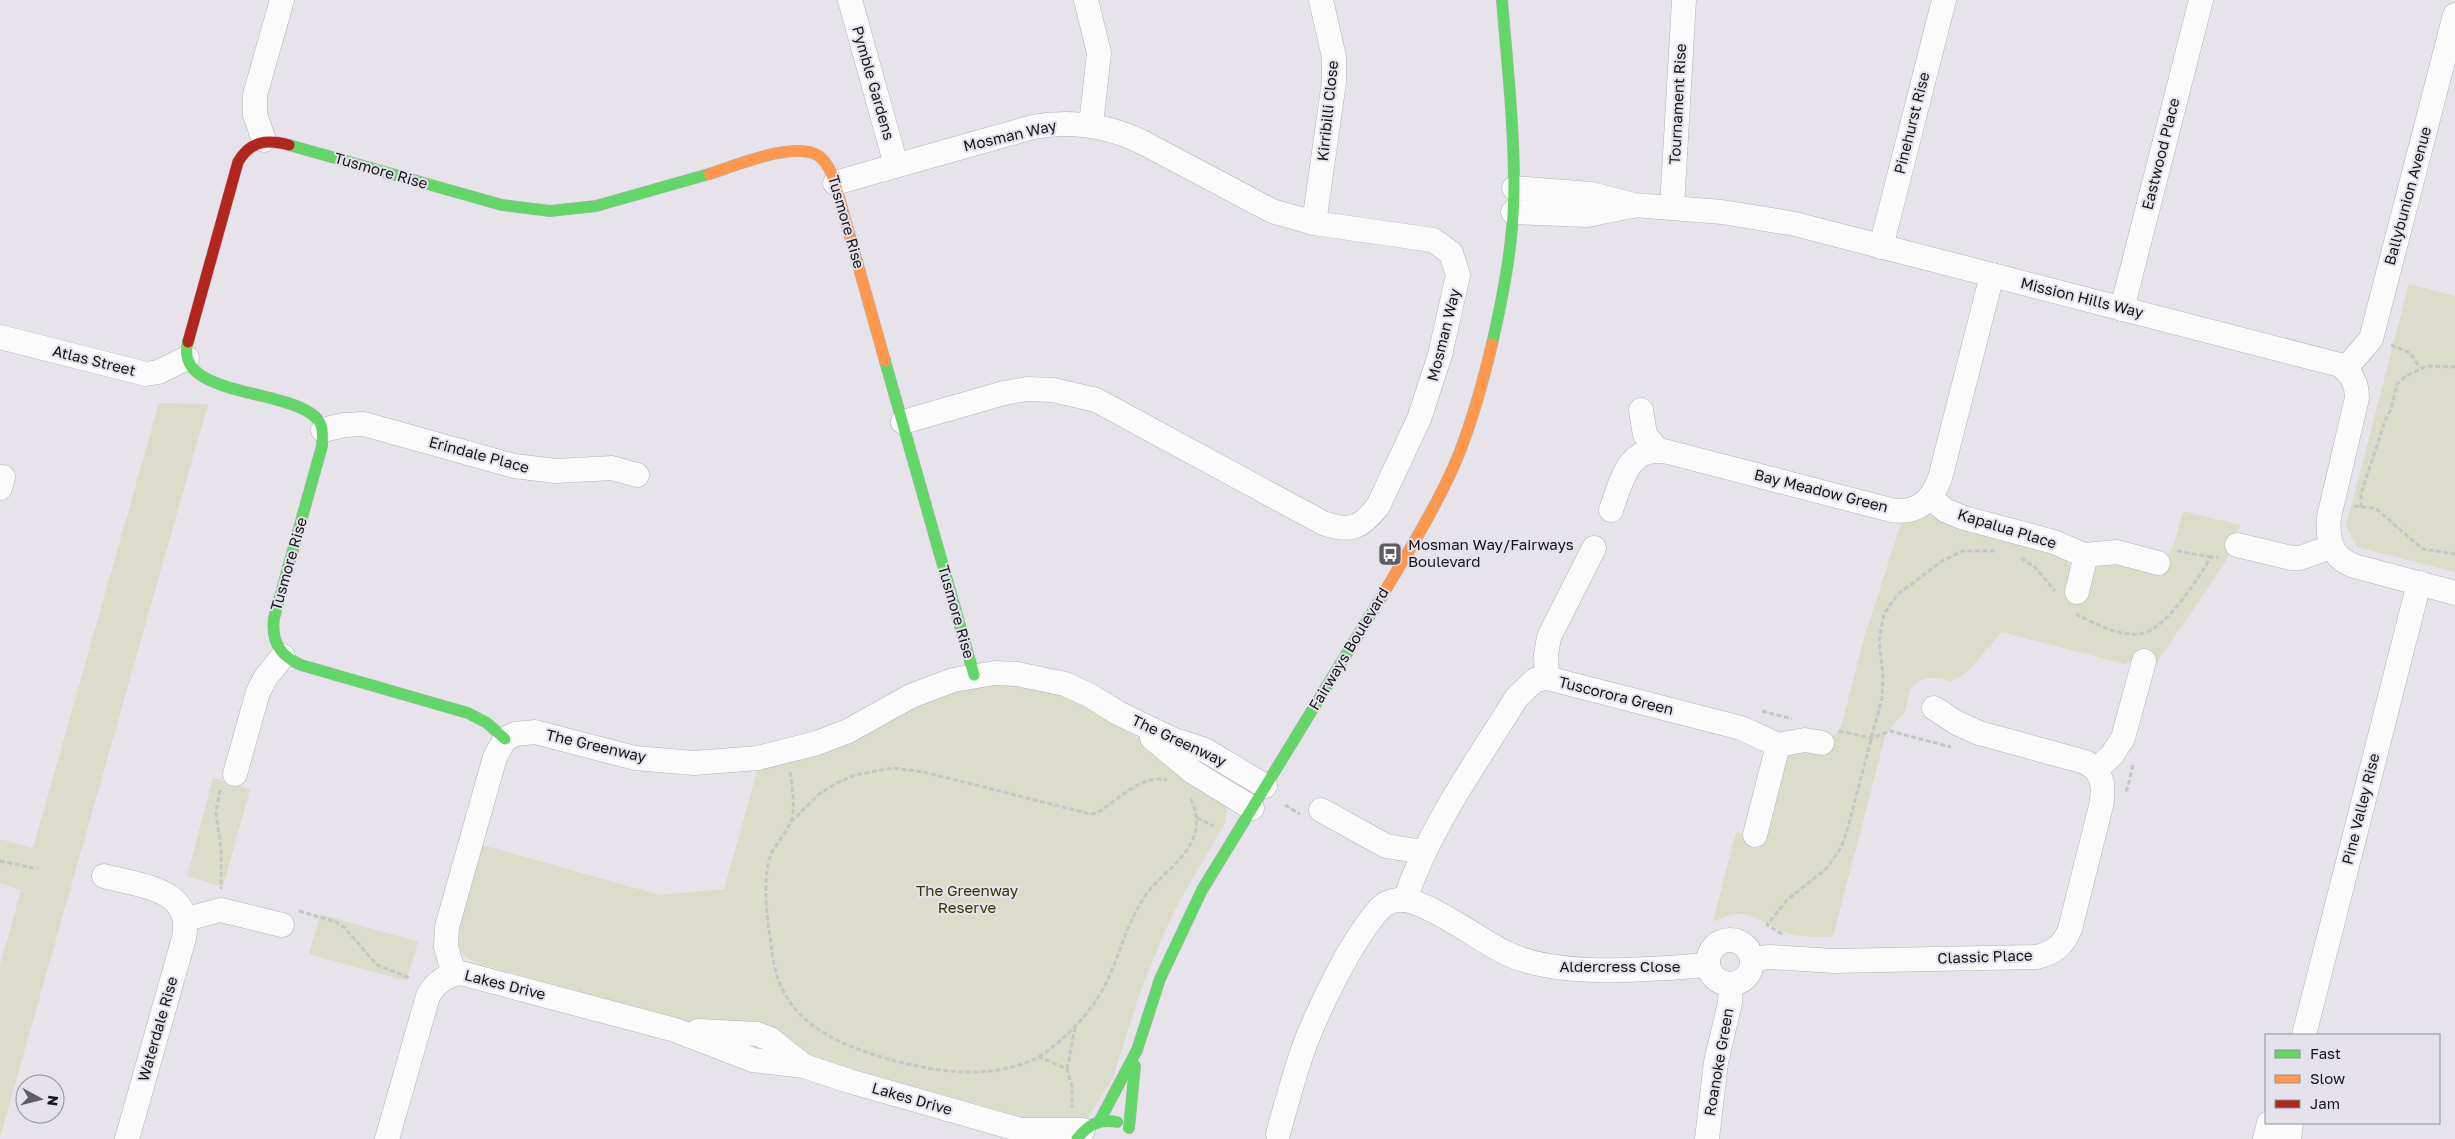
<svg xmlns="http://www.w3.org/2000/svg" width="2455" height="1139" font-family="'Golos Text',sans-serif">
	<rect width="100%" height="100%" fill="#e6e4ea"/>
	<g fill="#dcdccb">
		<path d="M2409,284L2455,296V572L2357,547L2346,526Z"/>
		<path d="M159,403L208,404L0,1137V965L21,890L0,883V839L33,848Z"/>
		<path d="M2183,511L2240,525L2226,561L2156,664L2135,659L2124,664L2002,632L1967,672L1951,682C1936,675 1921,676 1910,689L1905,712L1886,733L1833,937C1817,937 1797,938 1782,931C1754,918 1744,905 1713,922L1736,832L1763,838L1786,758L1799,750L1821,752L1841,727L1865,634L1902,521L1926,516L1939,517L2040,548L2066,560L2072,571L2091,577L2095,569L2108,562L2157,571L2173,547Z"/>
		<path d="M996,685L1030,687L1056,694L1084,706L1158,751L1225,805L1227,811L1225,823L1179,902L1165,931L1139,995L1113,1078L1086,1120L1040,1121L1023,1117L488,966C478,963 466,961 461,951C452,936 477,865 482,845L660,895L724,889L758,768L857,739L910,709L945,693Z"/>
		<path d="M213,778L250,789L223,887L187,876Z"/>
		<path d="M320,914L418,942L406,981L309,954Z"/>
	</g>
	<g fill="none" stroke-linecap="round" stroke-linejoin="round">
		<g stroke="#b2b1b5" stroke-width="25">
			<g id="street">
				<path d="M850,0L896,165"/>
				<path d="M1086,0L1099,53L1091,125"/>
				<path d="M264,140L255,115V95L282,0"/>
				<path d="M835,183L1033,127C1071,120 1105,125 1140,141L1272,211L1314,223L1433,240L1451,253L1458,275L1440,355L1419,419L1378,506C1361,528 1350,533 1323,523L1096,400L1053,390L1027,389L1004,393L903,422"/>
				<path d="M1514,188L1591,194L1634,205L1722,212L1795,224L2340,365C2352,373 2357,384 2357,398L2329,517C2327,541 2331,557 2354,566L2455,593"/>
				<path d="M1672,207L1684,0"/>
				<path d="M1513,212L1587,215L1632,206"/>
				<path d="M1314,223L1334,82V57L1321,0"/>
				<path d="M1881,247L1944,0"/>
				<path d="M2122,309L2201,0"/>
				<path d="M0,337L146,374L158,372L187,358"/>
				<path d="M2345,369L2371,339L2455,15"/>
				<path d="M1641,410L1645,435L1658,450"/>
				<path d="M323,430L344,425L364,424L514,466L556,471L612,468L637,475"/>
				<path d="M0,488L3,477"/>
				<path d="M1931,498L1945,510L1964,518L2054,542L2084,555L2117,552L2158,563"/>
				<path d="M1611,510C1622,480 1628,444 1668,452L1891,510C1917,514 1931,502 1940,478L1992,275"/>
				<path d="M2237,545L2292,558H2300L2331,547"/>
				<path d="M2077,592L2086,555"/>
				<path d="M1547,678L1546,655L1549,637L1594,548"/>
				<path d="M1152,738L1193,772L1252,808"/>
				<path d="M2096,770L2112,755L2123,738L2144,661"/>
				<path d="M235,774L258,692L266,677L283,656"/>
				<path d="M1321,810L1386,846L1423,852"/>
				<path d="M1755,835L1778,745"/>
				<path d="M104,876C140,886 194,888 184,938L127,1139"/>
				<path d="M1405,900C1429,827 1477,762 1517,697L1535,680L1547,678L1741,728L1778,745L1805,740L1822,743"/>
				<path d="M186,919L221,910L282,925"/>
				<circle cx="1730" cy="962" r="22"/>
				<path d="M1752,959L1770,957L1834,961L2036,957C2054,953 2063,946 2070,929L2101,806C2105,787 2103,771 2085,762L1979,733L1957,723L1934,708"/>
				<path d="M454,974L446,947L447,927L495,757L505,739L515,734L535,732L635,758L694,763L758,758L817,743L848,731L911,696L953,680L995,673L1017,674L1065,684L1089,695L1118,713L1174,740L1205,750L1265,786"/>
				<path d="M698,1031L757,1034L770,1039L804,1066"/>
				<path d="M2304,1035L2419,583"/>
				<path d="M1021,1130H1083"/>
				<path d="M1278,1134C1287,1102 1295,1070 1307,1039C1322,1002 1350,944 1376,913C1381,906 1389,901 1398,900C1423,897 1480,941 1506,953C1560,979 1648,969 1708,965"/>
				<path d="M387,1139L428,996C435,983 446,975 461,973L675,1030L753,1060L804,1066L849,1081L1021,1130L1039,1139"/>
				<path d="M1707,1139L1716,1062L1730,1003L1731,985"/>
				<path d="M2265,1139L2269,1123"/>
				<path d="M2289,1139L2291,1123"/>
			</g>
		</g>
		<g stroke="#b2b1b5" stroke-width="12">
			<g id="fast">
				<path d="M289,145L502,205L550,211L596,206L709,174"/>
				<path d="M188,342C172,400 301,387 320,423C324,430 322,438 322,446L274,618C271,641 280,656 301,665L468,713L487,723L505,739"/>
				<path d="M1492,344C1504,292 1514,239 1514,186C1514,124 1507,62 1502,0"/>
				<path d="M885,361L974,675"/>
				<path d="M1100,1120L1137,1050L1160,979L1202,890L1382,596"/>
				<path d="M1129,1128L1135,1066"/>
				<path d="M1077,1139C1088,1125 1099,1118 1117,1122"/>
			</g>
		</g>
		<g stroke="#b2b1b5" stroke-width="12">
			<g id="slow">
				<path d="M709,174C735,166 795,140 819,156C828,163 832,173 835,183L885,361"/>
				<path d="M1382,596C1408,552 1440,501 1459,454C1473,418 1483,382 1492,344"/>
			</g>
		</g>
		<g stroke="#b2b1b5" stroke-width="12">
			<path id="jam" d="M188,342L238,162C250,141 267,139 289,145"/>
		</g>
		<g stroke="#c6c6c7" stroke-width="3" stroke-dasharray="5 2.5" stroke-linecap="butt">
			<path d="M2391,345L2410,353L2420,368"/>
			<path d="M2354,506L2375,508L2423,549L2455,554"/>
			<path d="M2361,507V494L2385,421L2391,409L2397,384L2406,376L2427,366L2455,367"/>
			<path d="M2177,551L2211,557"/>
			<path d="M2021,558L2036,568L2055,591"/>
			<path d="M2076,614C2094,623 2117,636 2138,634C2165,633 2198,578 2211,557H2218"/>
			<path d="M1762,711L1792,719"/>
			<path d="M1839,731L1872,738L1890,731L1951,747"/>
			<path d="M790,772C792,787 796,807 791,821C786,836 772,845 768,864C764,888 766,912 770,936C772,956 775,977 785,994C806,1032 852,1049 892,1060C940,1073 993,1080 1039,1057L1067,1069L1072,1087V1108"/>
			<path d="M220,790L216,812L221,850V889"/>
			<path d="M2125,790H2127L2133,765"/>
			<path d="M1285,805L1300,814"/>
			<path d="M1197,818L1214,826"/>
			<path d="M791,822L819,794L837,783L855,775L892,768L924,772L1090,814L1097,813C1118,800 1141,774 1167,780"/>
			<path d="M0,861L38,869"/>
			<path d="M299,911L336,922L344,927L377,965L410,978"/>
			<path d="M1782,934L1767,925L1787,900L1826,869L1841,848L1848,827L1882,698L1883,674L1879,641L1884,614L1897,595L1942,561L1963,551H1995"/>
			<path d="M1039,1057C1069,1036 1094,1010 1109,977C1121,950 1128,921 1145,896C1158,877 1182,863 1192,841C1199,827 1197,811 1190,797"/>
			<path d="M1067,1069L1075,1028"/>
		</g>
		<use href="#street" stroke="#fbfbfc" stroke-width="24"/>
		<use href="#fast" stroke="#63d668" stroke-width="11"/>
		<use href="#slow" stroke="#ff974d" stroke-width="11"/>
		<use href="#jam" stroke="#b3261e" stroke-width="11"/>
	</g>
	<defs>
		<g id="bus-square" transform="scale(1.25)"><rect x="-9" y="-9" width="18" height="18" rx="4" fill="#5f5d62" stroke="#e5e2ec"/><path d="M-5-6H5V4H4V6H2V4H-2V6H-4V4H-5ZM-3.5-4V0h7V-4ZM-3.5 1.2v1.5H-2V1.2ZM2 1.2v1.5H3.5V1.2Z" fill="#fff"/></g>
	</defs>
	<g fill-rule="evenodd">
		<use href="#bus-square" x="1390" y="554"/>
	</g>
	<g text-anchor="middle" stroke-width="4" stroke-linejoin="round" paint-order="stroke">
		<g font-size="15" fill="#161519" stroke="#e5e2ec">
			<text transform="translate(873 83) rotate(74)" y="5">Pymble Gardens</text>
			<text transform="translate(1678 104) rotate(-87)" y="5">Tournament Rise</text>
			<text transform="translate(1328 111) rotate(-84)" y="5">Kirribilli Close</text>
			<text transform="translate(1912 123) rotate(-76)" y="5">Pinehurst Rise</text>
			<text transform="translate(1010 136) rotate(-13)" y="5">Mosman Way</text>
			<text transform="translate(2161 154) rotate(-76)" y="5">Eastwood Place</text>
			<text transform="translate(381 171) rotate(16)" y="5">Tusmore Rise</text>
			<text transform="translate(2408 196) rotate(-75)" y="5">Ballybunion Avenue</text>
			<text transform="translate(846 222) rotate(74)" y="5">Tusmore Rise</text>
			<text transform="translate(2082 298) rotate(14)" y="5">Mission Hills Way</text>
			<text transform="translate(1444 335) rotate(-76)" y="5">Mosman Way</text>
			<text transform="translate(94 361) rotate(14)" y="5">Atlas Street</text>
			<text transform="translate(479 455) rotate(15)" y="5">Erindale Place</text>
			<text transform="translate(1821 491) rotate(14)" y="5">Bay Meadow Green</text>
			<text transform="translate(2007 529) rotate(17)" y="5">Kapalua Place</text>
			<text transform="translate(289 564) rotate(-74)" y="5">Tusmore Rise</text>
			<text transform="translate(956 612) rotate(74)" y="5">Tusmore Rise</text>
			<text transform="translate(1349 649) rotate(-59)" y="5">Fairways Boulevard</text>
			<text transform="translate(1616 696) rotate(14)" y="5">Tuscorora Green</text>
			<text transform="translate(1179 741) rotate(25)" y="5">The Greenway</text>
			<text transform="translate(596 746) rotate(13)" y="5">The Greenway</text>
			<text transform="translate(2361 809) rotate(-76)" y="5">Pine Valley Rise</text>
			<text transform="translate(1985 957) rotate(-2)" y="5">Classic Place</text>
			<text x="1620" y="972">Aldercress Close</text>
			<text transform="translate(505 985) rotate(14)" y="5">Lakes Drive</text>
			<text transform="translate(158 1029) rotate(-74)" y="5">Waterdale Rise</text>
			<text transform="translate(1719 1062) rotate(-80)" y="5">Roanoke Green</text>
			<text transform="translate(912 1099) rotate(16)" y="5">Lakes Drive</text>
		</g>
		<g font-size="15" fill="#161519" stroke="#e5e2ec" text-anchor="start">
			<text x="1408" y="550">Mosman Way/Fairways<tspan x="1408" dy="17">Boulevard</tspan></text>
		</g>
		<g font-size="15" fill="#343400" stroke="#e5e2ec">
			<text x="967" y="896">The Greenway<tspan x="967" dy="17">Reserve</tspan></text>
		</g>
	</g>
	<rect x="2265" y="1034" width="175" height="90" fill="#e5e2ec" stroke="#929098"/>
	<rect x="2275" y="1050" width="25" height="8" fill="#63d668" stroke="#929098"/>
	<text x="2310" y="1059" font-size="15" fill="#161519">Fast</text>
	<rect x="2275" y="1075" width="25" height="8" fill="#ff974d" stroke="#929098"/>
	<text x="2310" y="1084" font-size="15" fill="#161519">Slow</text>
	<rect x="2275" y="1100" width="25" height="8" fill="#b3261e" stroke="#929098"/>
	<text x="2310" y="1109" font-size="15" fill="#161519">Jam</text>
	<g transform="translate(40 1099) rotate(97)"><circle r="24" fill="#e5e2ec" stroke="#929098"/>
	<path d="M0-4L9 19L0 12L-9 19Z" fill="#5f5d62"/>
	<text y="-8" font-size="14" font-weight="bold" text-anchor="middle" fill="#161519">N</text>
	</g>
</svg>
